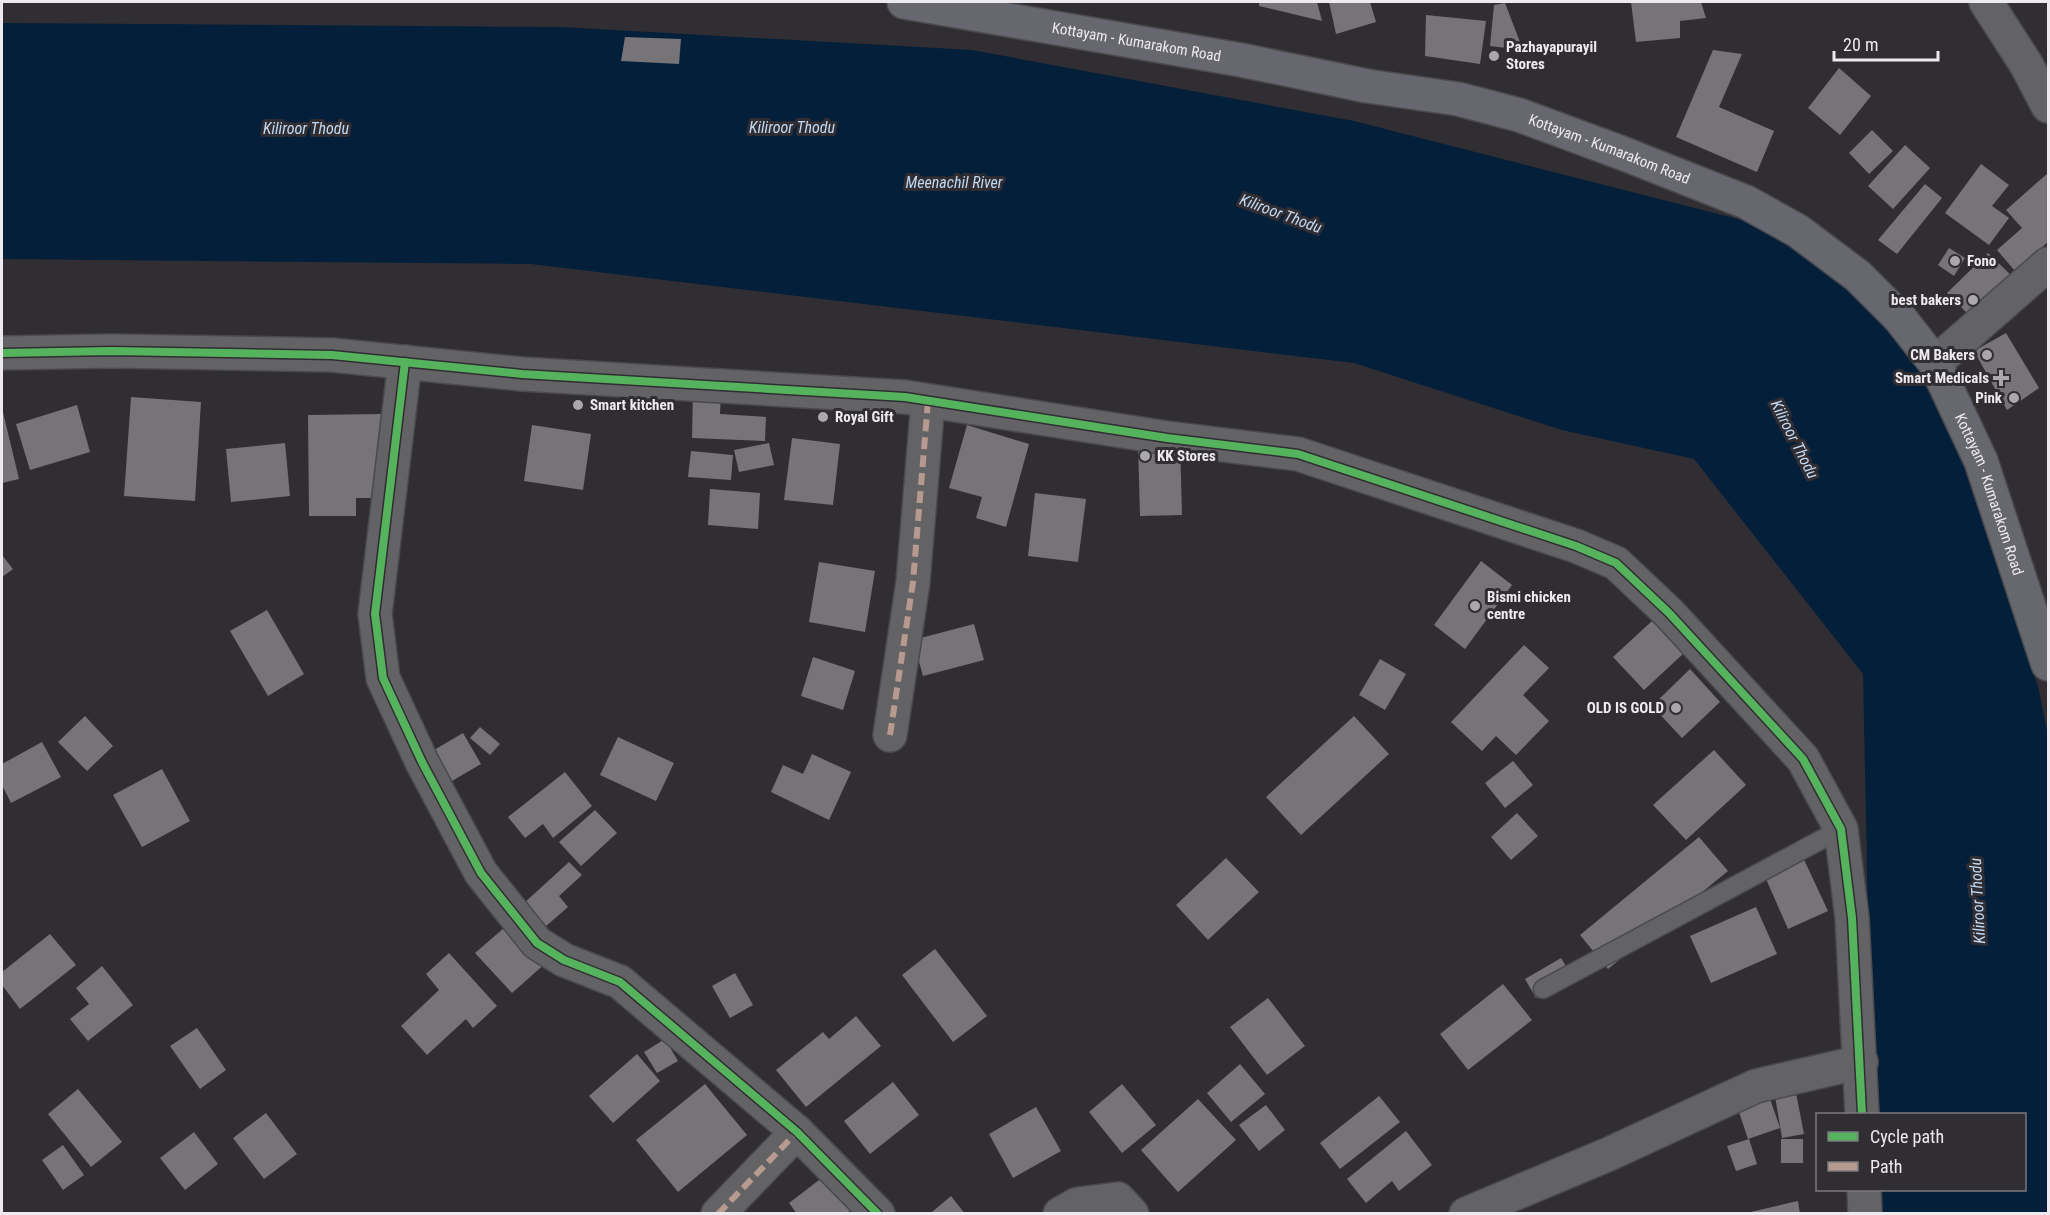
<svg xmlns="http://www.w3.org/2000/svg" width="2050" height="1215" font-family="'Roboto Condensed',sans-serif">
	<rect width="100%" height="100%" fill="#302e32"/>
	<path fill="#041f3a" d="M2,23L560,27L972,50L1354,121L1773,228L1902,330L1960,451L2038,686L2048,736V1213H1873V1190H2024V1114H1872L1863,674L1694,459L1562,430L1354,363L531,264L2,259Z"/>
	<g fill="#767477">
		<path d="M1259,2H1317L1322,21L1259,6Z"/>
		<path d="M1329,2H1370L1376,22L1336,34Z"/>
		<path d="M1631,2H1701L1706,18L1680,21V38L1636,42Z"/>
		<path d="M1505,3L1523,50L1490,46L1494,5Z"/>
		<path d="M1426,15L1486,21L1480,64L1425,56Z"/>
		<path d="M625,37L681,39L679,64L621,61Z"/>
		<path d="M1713,50L1742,54L1719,107L1774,131L1757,172L1676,137Z"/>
		<path d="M1839,68L1871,96L1840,135L1808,108Z"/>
		<path d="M1872,130L1893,151L1869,174L1849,153Z"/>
		<path d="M1905,145L1930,168L1893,209L1868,186Z"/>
		<path d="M1981,164L2009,185L1992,206L2009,218L1989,245L1945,213Z"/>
		<path d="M2048,173V242L2015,271L1997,250L2022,228L2006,210Z"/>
		<path d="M1925,184L1942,198L1897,254L1878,240Z"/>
		<path d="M1949,248L1965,258L1954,276L1938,265Z"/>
		<path d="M1988,253L2016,280L1970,316L1947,293Z"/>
		<path d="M2006,333L2039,388L2007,410L1974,351Z"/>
		<path d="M693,390L721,391L720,414L766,417L765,441L692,438Z"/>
		<path d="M131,397L201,402L195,501L124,496Z"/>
		<path d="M77,405L90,452L30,470L16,424Z"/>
		<path d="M2,408L19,479L2,483Z"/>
		<path d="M383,414V498H356V516H309L308,415Z"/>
		<path d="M532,425L591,434L583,490L524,481Z"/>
		<path d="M967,425L1029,444L1006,527L976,518L982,497L949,488Z"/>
		<path d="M792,438L840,444L833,505L784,500Z"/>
		<path d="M1180,442L1182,515L1140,516L1138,443Z"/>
		<path d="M285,443L290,496L231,502L226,449Z"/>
		<path d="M769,443L774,465L739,472L734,450Z"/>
		<path d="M691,451L733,455L731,480L688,477Z"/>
		<path d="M710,489L760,493L758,529L708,525Z"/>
		<path d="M1035,493L1086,499L1078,562L1028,556Z"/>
		<path d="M2,555L13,569L2,577Z"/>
		<path d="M1481,561L1512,585L1465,649L1434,625Z"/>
		<path d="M819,562L875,571L865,632L809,622Z"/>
		<path d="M267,610L304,674L268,696L230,631Z"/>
		<path d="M1652,621L1683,654L1644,690L1613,657Z"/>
		<path d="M974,624L984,660L923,676L913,640Z"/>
		<path d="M1524,645L1549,668L1523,695L1549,721L1516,755L1496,736L1482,751L1451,722Z"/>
		<path d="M813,657L855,671L843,710L801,696Z"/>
		<path d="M1380,659L1406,674L1385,710L1359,695Z"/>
		<path d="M1690,669L1720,702L1682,738L1652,706Z"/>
		<path d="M85,716L113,746L87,771L58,742Z"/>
		<path d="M1354,716L1389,754L1301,835L1266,797Z"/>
		<path d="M480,727L500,744L490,755L470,738Z"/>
		<path d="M463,733L481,764L452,781L434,750Z"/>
		<path d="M618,737L674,763L656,801L600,775Z"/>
		<path d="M42,742L61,777L11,803L2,785V764Z"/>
		<path d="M1714,750L1746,785L1686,840L1653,805Z"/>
		<path d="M812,754L851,772L829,820L771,792L783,765L803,774Z"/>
		<path d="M1513,761L1533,785L1505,808L1485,783Z"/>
		<path d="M162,769L190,821L142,847L113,795Z"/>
		<path d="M565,772L592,806L553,838L543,824L525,838L508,817Z"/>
		<path d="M595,810L617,833L581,866L559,842Z"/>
		<path d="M1517,813L1538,836L1511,860L1491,837Z"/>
		<path d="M1699,837L1728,871L1608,969L1580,935Z"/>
		<path d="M1801,853L1828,911L1788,929L1762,870Z"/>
		<path d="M1226,858L1259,892L1208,940L1176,905Z"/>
		<path d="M569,862L582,875L559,896L568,907L545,927L523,904Z"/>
		<path d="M1756,907L1777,954L1711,983L1690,936Z"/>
		<path d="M511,922L547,962L512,993L475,953Z"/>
		<path d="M50,934L76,965L20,1009L2,985V972Z"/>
		<path d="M935,949L987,1016L953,1042L902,975Z"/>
		<path d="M449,953L497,1006L473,1028L466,1019L427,1055L401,1026L439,990L426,974Z"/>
		<path d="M1561,958L1572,976L1536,998L1525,979Z"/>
		<path d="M102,966L133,1005L88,1041L70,1019L89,1004L76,988Z"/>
		<path d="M735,973L753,1005L730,1018L712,986Z"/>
		<path d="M1503,984L1532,1020L1468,1070L1440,1034Z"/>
		<path d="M1268,998L1305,1046L1267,1075L1230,1027Z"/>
		<path d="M856,1016L881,1046L806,1107L776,1070L823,1032L829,1039Z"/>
		<path d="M197,1028L226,1070L200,1089L170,1046Z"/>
		<path d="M665,1039L678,1061L657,1073L644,1052Z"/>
		<path d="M637,1054L660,1081L613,1123L589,1096Z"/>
		<path d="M1240,1064L1265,1094L1231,1122L1207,1093Z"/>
		<path d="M893,1082L919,1115L870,1154L844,1121Z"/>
		<path d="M705,1084L747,1135L678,1192L636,1140Z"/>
		<path d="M1122,1084L1156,1125L1122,1153L1089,1112Z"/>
		<path d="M78,1089L122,1142L91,1167L48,1114Z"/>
		<path d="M1796,1093L1804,1134L1782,1138L1775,1096Z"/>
		<path d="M1379,1096L1400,1122L1340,1169L1320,1143Z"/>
		<path d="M1769,1096L1780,1128L1748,1139L1737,1106Z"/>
		<path d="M1198,1099L1236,1140L1178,1192L1141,1150Z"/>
		<path d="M1266,1105L1285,1130L1259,1151L1239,1125Z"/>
		<path d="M1036,1107L1061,1151L1013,1178L989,1134Z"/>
		<path d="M266,1113L297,1154L264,1179L233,1138Z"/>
		<path d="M1406,1131L1432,1165L1399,1191L1392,1181L1366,1203L1347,1179Z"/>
		<path d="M194,1132L218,1164L185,1190L160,1158Z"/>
		<path d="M1749,1139L1757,1164L1736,1171L1727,1146Z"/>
		<rect x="1781" y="1139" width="22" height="24"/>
		<path d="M63,1145L84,1175L63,1190L42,1160Z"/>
		<path d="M827,1174L853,1208L846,1214H797L789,1203Z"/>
		<path d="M951,1196L965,1214H933L932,1212Z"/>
		<path d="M1798,1201L1800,1214H1747L1746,1213Z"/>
	</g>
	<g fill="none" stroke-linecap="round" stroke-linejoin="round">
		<g stroke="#4b494c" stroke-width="21">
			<path id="service" d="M1543,989L1841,829"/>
		</g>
		<g stroke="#4b494c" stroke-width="36">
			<g id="minor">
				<path d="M1986,2L2026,64L2048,106"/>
				<path d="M405,362L375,614L383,678L422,762L481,873L537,943L564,960L620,982L797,1132L878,1214"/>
				<path d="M890,735L913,582L928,401"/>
				<path d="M718,1214L797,1132"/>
				<path d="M1060,1214L1078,1204L1118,1199L1132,1214"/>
				<path d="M1466,1214L1609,1154L1756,1086L1861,1062"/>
			</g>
		</g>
		<g stroke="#4b494c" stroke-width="36">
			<g id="tertiary">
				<path d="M2,353L112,351L332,355L522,374L905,397L1167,438L1298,454L1576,546L1616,563L1669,613L1803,759L1841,829L1852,918L1862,1114"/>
				<path d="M1935,363L2048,264"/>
				<path d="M1864,1190L1865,1214"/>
			</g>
		</g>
		<g stroke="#4b494c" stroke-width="36">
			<g id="primary">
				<path id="s1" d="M904,2L1241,60L1367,86L1458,99L1519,115L1622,153L1746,202L1798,231L1858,276L1899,317L1935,363L1981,461L2048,664"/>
			</g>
		</g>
		<use href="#service" stroke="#636265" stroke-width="18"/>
		<use href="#minor" stroke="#636265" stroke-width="33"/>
		<use href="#tertiary" stroke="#636265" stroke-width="33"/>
		<use href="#primary" stroke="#67676f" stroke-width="33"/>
		<g stroke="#b69a8f" stroke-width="6" stroke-dasharray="12 6" stroke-linecap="butt">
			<path d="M890,735L913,582L928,401"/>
			<path d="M718,1214L797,1132"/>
		</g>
		<g stroke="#302d33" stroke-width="11">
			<g id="cycleway">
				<path d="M2,353L112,351L332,355L522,374L905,397L1167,438L1298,454L1576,546L1616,563L1669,613L1803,759L1841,829L1852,918L1862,1114"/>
				<path d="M405,362L375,614L383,678L422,762L481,873L537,943L564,960L620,982L797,1132L878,1214"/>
			</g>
		</g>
		<use href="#cycleway" stroke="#56b35d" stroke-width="8"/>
	</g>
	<g fill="#aaa8ac" stroke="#302d33" stroke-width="2">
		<circle cx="1494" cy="56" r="6"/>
		<circle cx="1955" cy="261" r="6"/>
		<circle cx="1973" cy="300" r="6"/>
		<circle cx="1987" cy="355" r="6"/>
		<path d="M1998 369h6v6h6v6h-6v6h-6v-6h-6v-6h6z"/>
		<circle cx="2014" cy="398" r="6"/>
		<circle cx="578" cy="405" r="6"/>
		<circle cx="823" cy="417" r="6"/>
		<circle cx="1145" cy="456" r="6"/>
		<circle cx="1475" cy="606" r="6"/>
		<circle cx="1676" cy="708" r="6"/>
	</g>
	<g text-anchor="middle" stroke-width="6" stroke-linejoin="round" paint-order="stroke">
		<g font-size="15" fill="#eceaee" stroke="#302d33">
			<text dy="5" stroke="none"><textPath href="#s1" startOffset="236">Kottayam - Kumarakom Road</textPath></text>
			<text dy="5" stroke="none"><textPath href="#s1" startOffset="722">Kottayam - Kumarakom Road</textPath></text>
			<text dy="5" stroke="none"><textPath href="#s1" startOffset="1262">Kottayam - Kumarakom Road</textPath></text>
		</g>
		<g font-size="15" font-weight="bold" fill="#eceaee" stroke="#302d33" text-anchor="start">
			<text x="1506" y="52">Pazhayapurayil<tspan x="1506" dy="17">Stores</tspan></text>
			<text x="1967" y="266">Fono</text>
			<text x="1961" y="305" text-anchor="end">best bakers</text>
			<text x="1975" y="360" text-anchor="end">CM Bakers</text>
			<text x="1989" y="383" text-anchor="end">Smart Medicals</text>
			<text x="2002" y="403" text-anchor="end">Pink</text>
			<text x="590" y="410">Smart kitchen</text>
			<text x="835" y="422">Royal Gift</text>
			<text x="1157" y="461">KK Stores</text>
			<text x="1487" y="602">Bismi chicken<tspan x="1487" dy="17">centre</tspan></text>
			<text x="1664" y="713" text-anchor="end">OLD IS GOLD</text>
		</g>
		<g font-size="16" font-style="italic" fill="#c0d9f4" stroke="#302d33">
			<text x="792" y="133">Kiliroor Thodu</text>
			<text x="306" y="134">Kiliroor Thodu</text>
			<text x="954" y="188">Meenachil River</text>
			<text transform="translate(1281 213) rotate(20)" y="6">Kiliroor Thodu</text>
			<text transform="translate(1795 439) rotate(63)" y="6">Kiliroor Thodu</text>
			<text transform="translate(1977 901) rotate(-93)" y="6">Kiliroor Thodu</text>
		</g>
	</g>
	<rect width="2050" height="1215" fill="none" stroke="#eceaee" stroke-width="6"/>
	<rect x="1816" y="1113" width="210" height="78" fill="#302d33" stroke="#7b797e" stroke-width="1.5"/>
	<rect x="1828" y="1132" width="30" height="9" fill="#56b35d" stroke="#7b797e" stroke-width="1.5"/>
	<text x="1870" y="1143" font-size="18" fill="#eceaee">Cycle path</text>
	<rect x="1828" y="1162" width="30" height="9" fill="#b69a8f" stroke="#7b797e" stroke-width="1.5"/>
	<text x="1870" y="1173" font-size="18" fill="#eceaee">Path</text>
	<path d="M1834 51v9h104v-9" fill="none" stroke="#eceaee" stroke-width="3"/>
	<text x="1843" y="51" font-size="18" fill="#eceaee" stroke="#302d33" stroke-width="4.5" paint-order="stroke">20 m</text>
</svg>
